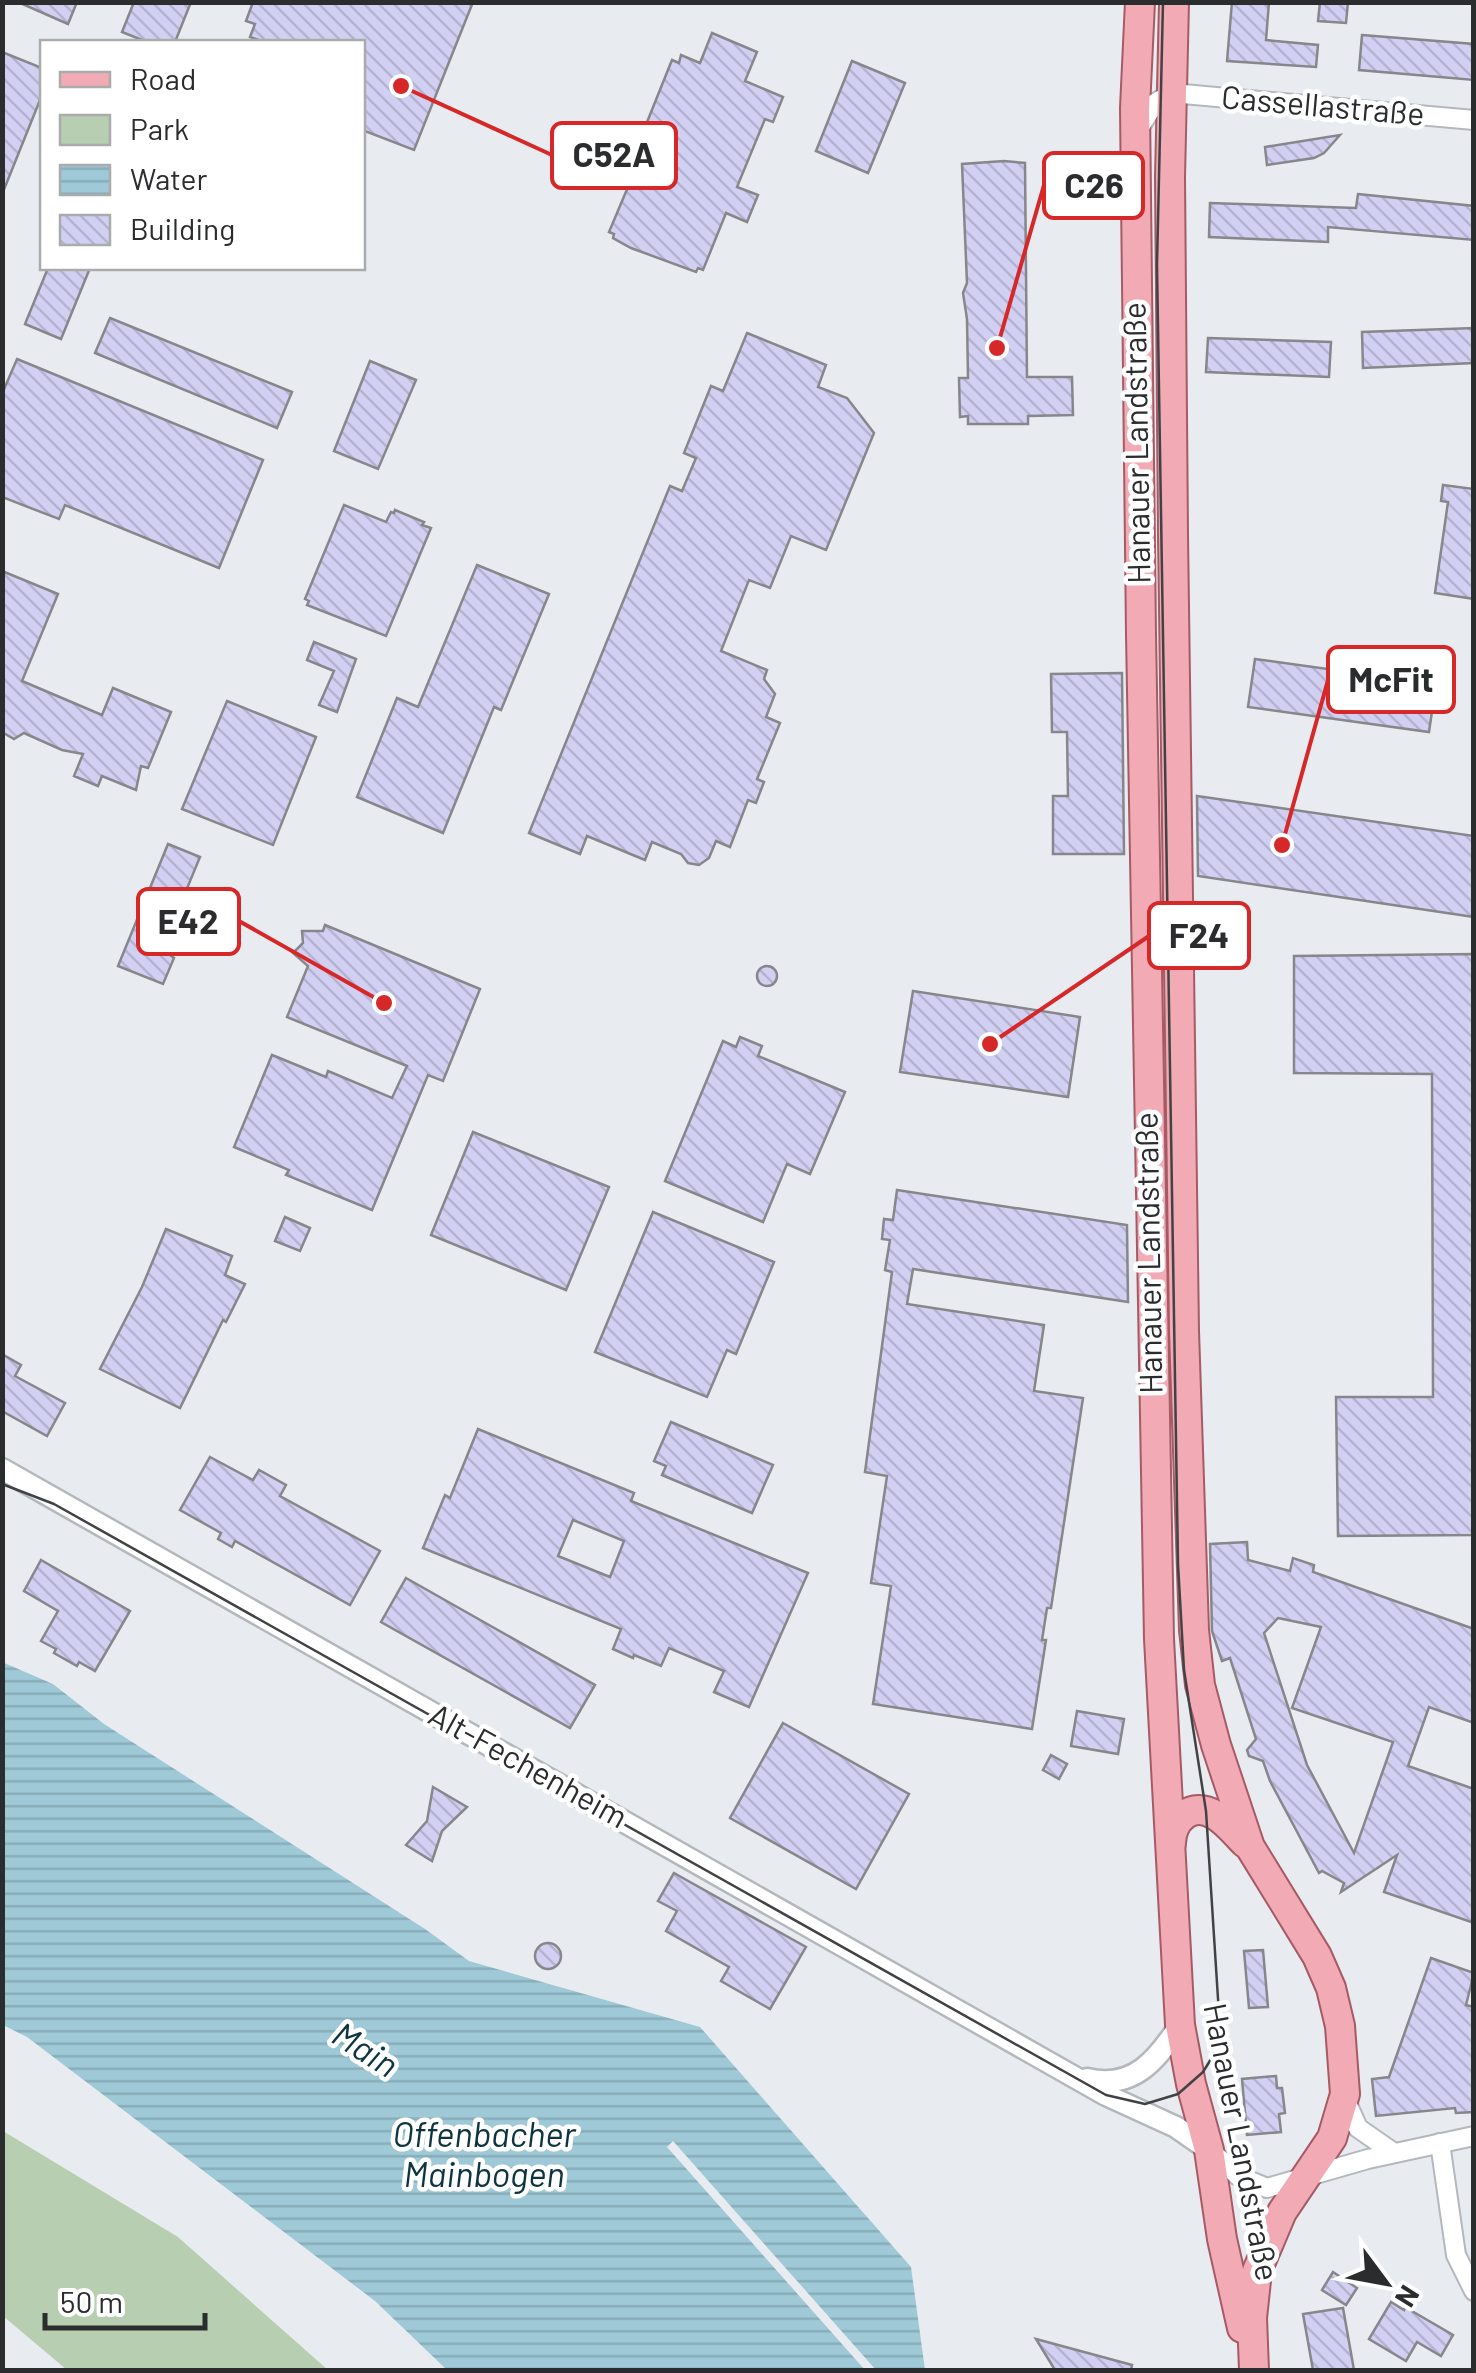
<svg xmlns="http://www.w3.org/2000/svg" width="1476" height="2373" font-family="Barlow,sans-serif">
	<defs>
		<pattern id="water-rules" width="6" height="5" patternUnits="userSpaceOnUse" patternTransform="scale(2.5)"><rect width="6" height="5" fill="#9fc9d7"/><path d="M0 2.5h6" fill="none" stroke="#89adb9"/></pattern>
		<pattern id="building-back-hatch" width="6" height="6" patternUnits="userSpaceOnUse" patternTransform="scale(2.5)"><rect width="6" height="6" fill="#d1d0f3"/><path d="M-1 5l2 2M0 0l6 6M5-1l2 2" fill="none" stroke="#b4b3d1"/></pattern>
	</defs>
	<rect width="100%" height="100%" fill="#e8ecf0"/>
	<path fill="#b8ceb1" d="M3,2131L178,2237L328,2370H67L3,2316Z"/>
	<path fill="url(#water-rules)" d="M2,1662L53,1684L104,1724L425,1929L469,1961L700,2027L911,2267L925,2370H876L673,2141L667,2147L865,2370H447L375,2301L27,2037L3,2025Z"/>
	<g fill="url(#building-back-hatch)" stroke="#86868b" stroke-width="2.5" fill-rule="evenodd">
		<path d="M18,2H77L68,24Z"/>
		<path d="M134,2H191L175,42H147L122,32Z"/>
		<path d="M253,2H473L414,150L362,130V42H264L250,37L255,24L246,21Z"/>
		<path d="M1232,2H1269L1266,40L1318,45L1316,67L1227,61Z"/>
		<path d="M1320,2H1348L1346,23L1318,21Z"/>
		<path d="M712,33L757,52L745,81L783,97L773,122L765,119L737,187L758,195L747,222L726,213L703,270L698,268L696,272L631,248L613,238L614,234L609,232L633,175L627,172L672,60L679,63L681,55L700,63Z"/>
		<path d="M1362,35L1474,44V80L1359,70Z"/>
		<path d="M2,52L42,68V95L3,192Z"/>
		<path d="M852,61L905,83L868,173L816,151Z"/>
		<path d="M1340,135L1324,153L1314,158L1267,165L1265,147Z"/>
		<path d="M1004,161L1025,163L1027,377H1072L1073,415L1028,416V424H968V416L960,417L959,378H968L967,319L963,293L967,283L962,164Z"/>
		<path d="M1358,194L1474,206V240L1328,227V242L1209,237L1210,203L1356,208Z"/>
		<path d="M48,268H90L61,339L25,324Z"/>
		<path d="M110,318L292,392L277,428L95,353Z"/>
		<path d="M1474,328V363L1363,368L1362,332Z"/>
		<path d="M747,333L826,365L818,387L847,398L874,433L826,550L791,536L770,588L749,580L721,651L767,670L764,679L775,694L766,717L780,723L757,779L764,782L756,803L748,800L730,847L716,841L709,858L699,865L688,863L681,854L652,842L645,860L587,836L580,854L529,833L670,486L682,491L696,458L684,453L711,386L723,391Z"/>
		<path d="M1208,338L1331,342L1329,377L1206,372Z"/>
		<path d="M17,359L263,460L219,568L65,505L59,519L2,497V394Z"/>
		<path d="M370,361L416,380L378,469L334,451Z"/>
		<path d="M1443,485L1474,489V599L1435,593L1448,502L1441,501Z"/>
		<path d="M344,505L386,522L391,512L394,513L395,510L424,522L422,525L431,528L386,636L307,605L309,601L305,599Z"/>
		<path d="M477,565L549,594L501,710L494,707L443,833L357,797L397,698L418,707Z"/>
		<path d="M2,571L58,594L22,681L102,715L113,688L171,712L148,768L141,766L136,790L102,776L98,786L74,776L83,754L62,750L24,733L14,739L2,732Z"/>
		<path d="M314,642L356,659L337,712L319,705L334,671L307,660Z"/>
		<path d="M1255,659L1436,684L1429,732L1248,707Z"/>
		<path d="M1122,673L1124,854H1053V796H1068L1067,732H1052L1051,674Z"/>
		<path d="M227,701L316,737L273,845L182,809Z"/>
		<path d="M1197,796L1474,836V917L1198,876Z"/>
		<path d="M168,844L200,857L162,949L174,958L163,984L118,966Z"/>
		<path d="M325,925L480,989L443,1081L428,1075L372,1210L286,1175L289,1170L234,1147L272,1055L326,1077L328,1071L392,1098L407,1066L287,1017L308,966L293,953L303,943L302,931H323Z"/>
		<path d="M1474,954V1535L1338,1536L1336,1397H1433L1432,1074L1294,1073V956Z"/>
		<circle cx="767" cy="976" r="10"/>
		<path d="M913,991L1080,1017L1068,1097L900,1072Z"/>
		<path d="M740,1037L762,1046L758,1056L845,1092L810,1174L787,1164L763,1222L665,1181L723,1041L736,1047Z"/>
		<path d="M473,1132L609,1187L566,1290L431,1235Z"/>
		<path d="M897,1190L1127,1225L1128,1302L913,1269L907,1304L1044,1325L1034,1391L1083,1398L1051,1608H1047L1042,1640H1046L1032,1729L873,1704L891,1586L871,1583L887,1476L865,1472L892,1272L885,1270L890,1240L882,1239L884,1219L893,1220Z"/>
		<path d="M653,1212L774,1262L736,1354L727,1350L707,1397L595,1352Z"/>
		<path d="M285,1217L310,1228L300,1251L275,1241Z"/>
		<path d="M166,1229L232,1256L225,1275L245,1284L226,1322L223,1320L180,1408L100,1369L142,1287Z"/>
		<path d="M2,1354L21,1365L15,1376L65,1403L47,1436L2,1411Z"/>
		<path d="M671,1422L773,1465L752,1513L662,1475L666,1466L654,1461Z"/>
		<path d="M478,1429L634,1493L631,1501L808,1573L749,1707L714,1692L724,1671L669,1648L661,1666L634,1655L633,1658L613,1649L621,1629L423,1548L445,1495L450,1498ZM573,1520L624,1541L610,1577L558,1556Z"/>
		<path d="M210,1457L253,1480L259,1470L286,1485L280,1496L380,1551L350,1605L235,1541L232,1547L218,1539L221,1533L180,1510Z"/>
		<path d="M1247,1542L1248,1560L1290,1571L1293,1558L1314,1565L1313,1572L1474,1629V1723L1429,1707L1408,1766L1474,1789V1923L1384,1892L1397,1855L1341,1892L1344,1883L1322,1871L1319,1873L1270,1781L1263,1761L1249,1756L1247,1750L1256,1739L1230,1658L1222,1661L1212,1631L1210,1544ZM1278,1618L1321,1627L1292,1708L1393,1742L1354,1853L1307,1765L1264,1633Z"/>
		<path d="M41,1560L130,1611L95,1671L79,1662L77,1666L54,1653L56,1649L41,1641L58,1611L24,1591Z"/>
		<path d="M406,1578L595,1685L570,1728L381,1622Z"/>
		<path d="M1077,1711L1124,1719L1118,1754L1071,1746Z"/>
		<path d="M783,1723L909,1794L856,1889L730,1818Z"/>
		<path d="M1051,1755L1067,1764L1059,1779L1043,1770Z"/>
		<path d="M433,1787L467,1807L442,1831L432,1861L406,1845L427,1821Z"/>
		<path d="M674,1873L806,1947L770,2009L721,1981L729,1967L666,1931L677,1911L658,1901Z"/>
		<circle cx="548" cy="1956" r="13"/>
		<path d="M1263,1950L1268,2007L1249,2008L1244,1951Z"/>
		<path d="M1431,1958L1474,1973L1466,2005L1474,2007V2112L1456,2113L1455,2108L1376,2116L1372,2079L1389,2077Z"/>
		<path d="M1276,2076L1277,2088H1282L1285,2113L1279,2114L1281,2132L1247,2135L1242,2079Z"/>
		<path d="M1333,2272L1357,2288L1346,2305L1322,2290Z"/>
		<path d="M1391,2302L1404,2310L1405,2307L1453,2335L1441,2356L1417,2342L1406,2361L1369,2339Z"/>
		<path d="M1343,2308L1354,2370H1313L1303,2314Z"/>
		<path d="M1036,2339L1132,2365L1131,2370H1055Z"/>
	</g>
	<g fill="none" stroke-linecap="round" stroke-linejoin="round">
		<g stroke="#b4b8bc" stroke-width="22">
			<g id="minor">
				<path d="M1138,130L1155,103L1172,93L1474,120"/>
				<path d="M1346,2101L1358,2128L1394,2153"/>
				<path d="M1440,2143L1456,2255L1474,2291"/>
				<path d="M1210,2150L1238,2176L1267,2188L1368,2159L1474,2136"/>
			</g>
		</g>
		<g stroke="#b4b8bc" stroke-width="25">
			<g id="tertiary">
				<path d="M2,1469L1106,2095L1176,2127L1209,2150"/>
				<path d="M1087,2079C1133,2090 1157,2060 1180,2025"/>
			</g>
		</g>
		<g stroke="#a65a65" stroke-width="32">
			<g id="primary">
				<path d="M1140,2L1135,108L1141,634L1159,1639L1180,2025L1191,2084L1209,2150L1222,2239L1242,2328"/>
				<path d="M1174,2L1170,177L1173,535L1184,1331L1194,1630L1200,1685L1216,1745L1250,1847L1317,1956L1331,1988L1340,2026L1345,2094L1332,2138L1282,2212L1257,2271L1252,2318L1254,2370"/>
				<path d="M1171,1843C1172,1819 1192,1801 1215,1815C1227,1822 1236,1834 1245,1843"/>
			</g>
		</g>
		<use href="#minor" stroke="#fff" stroke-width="18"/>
		<use href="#tertiary" stroke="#fff" stroke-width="20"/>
		<use href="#primary" stroke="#f2abb4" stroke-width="28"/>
		<path stroke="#414244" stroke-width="2.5" d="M2,1484L54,1504L1106,2095L1145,2104L1178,2094L1203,2072L1211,2059L1220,2030L1206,1811L1184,1670L1178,1564L1157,265L1163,2"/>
	</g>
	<g text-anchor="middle" stroke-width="9" stroke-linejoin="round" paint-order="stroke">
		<g font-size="32" fill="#2b2c2e" stroke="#fff">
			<text transform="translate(1323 106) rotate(5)" y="11">Cassellastraße</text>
			<text transform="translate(1137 443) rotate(-91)" y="11">Hanauer Landstraße</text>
			<text transform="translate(1149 1253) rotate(-91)" y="11">Hanauer Landstraße</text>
			<text transform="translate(528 1766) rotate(29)" y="11">Alt-Fechenheim</text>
			<text transform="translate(1241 2142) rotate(79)" y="11">Hanauer Landstraße</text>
		</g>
		<g font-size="35" font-style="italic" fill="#0d3440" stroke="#fff">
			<text transform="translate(365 2050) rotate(33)" y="12">Main</text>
			<text x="484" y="2147">Offenbacher<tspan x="484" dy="40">Mainbogen</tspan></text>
		</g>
	</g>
	<path fill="none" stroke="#d62828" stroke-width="4" d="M401 86L552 155M997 348L1044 185M1282 845L1328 680M384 1003L239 921M990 1044L1149 936"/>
	<g fill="#d62828" stroke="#fff" stroke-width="4">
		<circle cx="401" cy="86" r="10"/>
		<circle cx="997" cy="348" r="10"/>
		<circle cx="1282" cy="845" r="10"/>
		<circle cx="384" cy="1003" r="10"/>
		<circle cx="990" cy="1044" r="10"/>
	</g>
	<g fill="#fff" stroke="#d62828" stroke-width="4">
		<rect x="552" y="123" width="124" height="65" rx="10"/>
		<rect x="1044" y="153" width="99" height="65" rx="10"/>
		<rect x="1328" y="647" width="126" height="65" rx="10"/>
		<rect x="138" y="889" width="101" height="65" rx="10"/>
		<rect x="1149" y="903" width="100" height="65" rx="10"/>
	</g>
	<g font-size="35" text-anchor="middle" font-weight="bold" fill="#2b2c2e">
		<text x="614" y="167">C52A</text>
		<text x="1094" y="198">C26</text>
		<text x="1391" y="692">McFit</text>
		<text x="188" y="934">E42</text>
		<text x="1199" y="948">F24</text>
	</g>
	<rect width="1476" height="2373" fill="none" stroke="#2b2c2e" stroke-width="10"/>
	<rect x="40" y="40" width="325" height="230" fill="#ffffff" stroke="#aaabab" stroke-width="2.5"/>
	<rect x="60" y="72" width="50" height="15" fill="#f2abb4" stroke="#aaabab" stroke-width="2.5"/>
	<text x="130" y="90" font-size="30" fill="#2b2c2e">Road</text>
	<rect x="60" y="115" width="50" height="30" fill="#b8ceb1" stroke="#aaabab" stroke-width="2.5"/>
	<text x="130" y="140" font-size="30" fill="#2b2c2e">Park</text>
	<rect x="60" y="165" width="50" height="30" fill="url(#water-rules)" stroke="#aaabab" stroke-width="2.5"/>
	<text x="130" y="190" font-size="30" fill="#2b2c2e">Water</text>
	<rect x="60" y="215" width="50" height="30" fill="url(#building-back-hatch)" stroke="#aaabab" stroke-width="2.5"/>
	<text x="130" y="240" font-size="30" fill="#2b2c2e">Building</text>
	<g transform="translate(1386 2283) rotate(122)" stroke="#ffffff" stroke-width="8" paint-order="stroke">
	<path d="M0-8L18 38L0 25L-18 38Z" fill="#2b2c2e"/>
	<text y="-15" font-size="28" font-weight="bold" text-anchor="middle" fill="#2b2c2e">N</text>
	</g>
	<path d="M45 2313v15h160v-15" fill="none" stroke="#2b2c2e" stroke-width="5"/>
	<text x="60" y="2313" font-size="30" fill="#2b2c2e" stroke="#ffffff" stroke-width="8" paint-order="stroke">50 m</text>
</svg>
